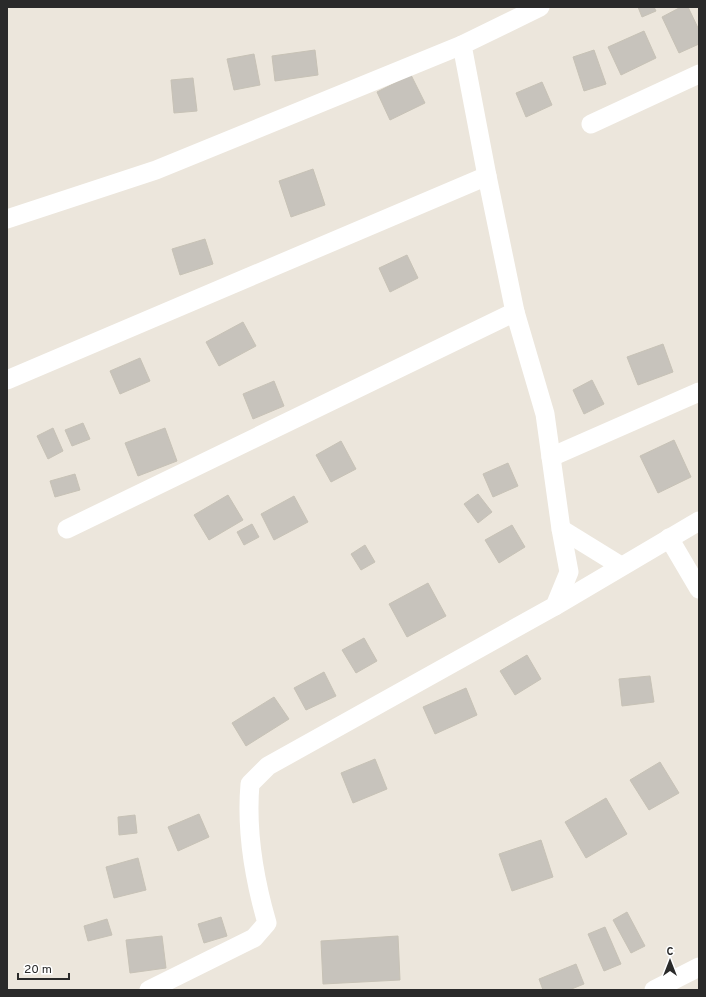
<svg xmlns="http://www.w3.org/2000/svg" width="706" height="997" font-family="Overpass,sans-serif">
	<rect width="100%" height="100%" fill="#ece6dc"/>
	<g fill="#c7c3bc" stroke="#c7c2b6">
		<path d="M638,7H654L656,11L642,17Z"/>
		<path d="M681,7H688L699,30V44L679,53L662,17Z"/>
		<path d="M644,31L656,58L621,75L608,47Z"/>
		<path d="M315,50L318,75L275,81L272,56Z"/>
		<path d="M594,50L606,84L584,91L573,57Z"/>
		<path d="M254,54L260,85L234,90L227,59Z"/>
		<path d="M411,75L425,103L390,120L377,92Z"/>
		<path d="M193,78L197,111L174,113L171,80Z"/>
		<path d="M542,82L552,105L526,117L516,93Z"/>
		<path d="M313,169L325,205L291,217L279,181Z"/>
		<path d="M205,239L213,264L180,275L172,249Z"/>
		<path d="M407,255L418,278L390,292L379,268Z"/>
		<path d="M243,322L256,346L219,366L206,342Z"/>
		<path d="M663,344L673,372L638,385L627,357Z"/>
		<path d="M140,358L150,381L120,394L110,371Z"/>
		<path d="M592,380L604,404L584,414L573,390Z"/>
		<path d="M274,381L284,406L253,419L243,394Z"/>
		<path d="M83,423L90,439L72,446L65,430Z"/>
		<path d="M53,428L63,451L48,459L37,436Z"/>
		<path d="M165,428L177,461L138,476L125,443Z"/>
		<path d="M674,440L691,477L658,493L640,456Z"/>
		<path d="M341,441L356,469L331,482L316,455Z"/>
		<path d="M508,463L518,486L493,497L483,474Z"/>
		<path d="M75,474L80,490L55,497L50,481Z"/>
		<path d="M478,494L492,512L478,523L464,504Z"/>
		<path d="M228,495L243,520L209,540L194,515Z"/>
		<path d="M294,496L308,522L274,540L261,514Z"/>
		<path d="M252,524L259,537L244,545L237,532Z"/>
		<path d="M512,525L525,547L499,563L485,540Z"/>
		<path d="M365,545L375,562L361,570L351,554Z"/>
		<path d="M428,583L446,616L407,637L389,604Z"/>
		<path d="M364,638L377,661L356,673L342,650Z"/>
		<path d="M527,655L541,679L515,695L500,671Z"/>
		<path d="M324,672L336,696L306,710L294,688Z"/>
		<path d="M650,676L654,702L622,706L619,679Z"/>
		<path d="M466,688L477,715L435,734L423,707Z"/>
		<path d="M274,697L289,719L246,746L232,723Z"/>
		<path d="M375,759L387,789L353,803L341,773Z"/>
		<path d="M660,762L679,793L649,810L630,780Z"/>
		<path d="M606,798L627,834L586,858L565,822Z"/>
		<path d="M199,814L209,837L178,851L168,827Z"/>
		<path d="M135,815L137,833L119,835L118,817Z"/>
		<path d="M541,840L553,877L512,891L499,854Z"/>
		<path d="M138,858L146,890L114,898L106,867Z"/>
		<path d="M627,912L645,946L631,953L613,920Z"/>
		<path d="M221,917L227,936L204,943L198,924Z"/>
		<path d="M107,919L112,935L88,941L84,926Z"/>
		<path d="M605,927L621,964L604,971L588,934Z"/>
		<path d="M162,936L166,968L130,973L126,940Z"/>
		<path d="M398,936L400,980L323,984L321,941Z"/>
		<path d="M576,964L584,984L569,990H543L539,979Z"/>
	</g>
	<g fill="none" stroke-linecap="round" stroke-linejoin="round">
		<g stroke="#fff" stroke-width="19">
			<path d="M591,124L699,74"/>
			<path d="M7,219L156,170L462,45"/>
			<path d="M7,380L487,176L462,45L540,7"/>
			<path d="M551,457L699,392"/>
			<path d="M67,529L515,312"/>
			<path d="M561,529L621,566"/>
			<path d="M669,538L699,589"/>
			<path d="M555,606L699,521"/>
			<path d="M149,990L254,938L267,923C254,878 246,830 250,784L268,766L555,606L569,572L561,529L545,414L515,312L487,176"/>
			<path d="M654,990L699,967"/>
		</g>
	</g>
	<rect width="706" height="997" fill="none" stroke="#2a2a2a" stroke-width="16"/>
	<g transform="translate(670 961)" stroke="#ffffff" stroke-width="3" paint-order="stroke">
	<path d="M0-3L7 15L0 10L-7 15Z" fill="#2a2a2a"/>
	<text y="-6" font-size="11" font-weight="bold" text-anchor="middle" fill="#2a2a2a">С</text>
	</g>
	<path d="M18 973v6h51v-6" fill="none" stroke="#2a2a2a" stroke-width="2"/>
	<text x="24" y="973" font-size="12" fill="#2a2a2a" stroke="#ffffff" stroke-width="3" paint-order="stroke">20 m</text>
</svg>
